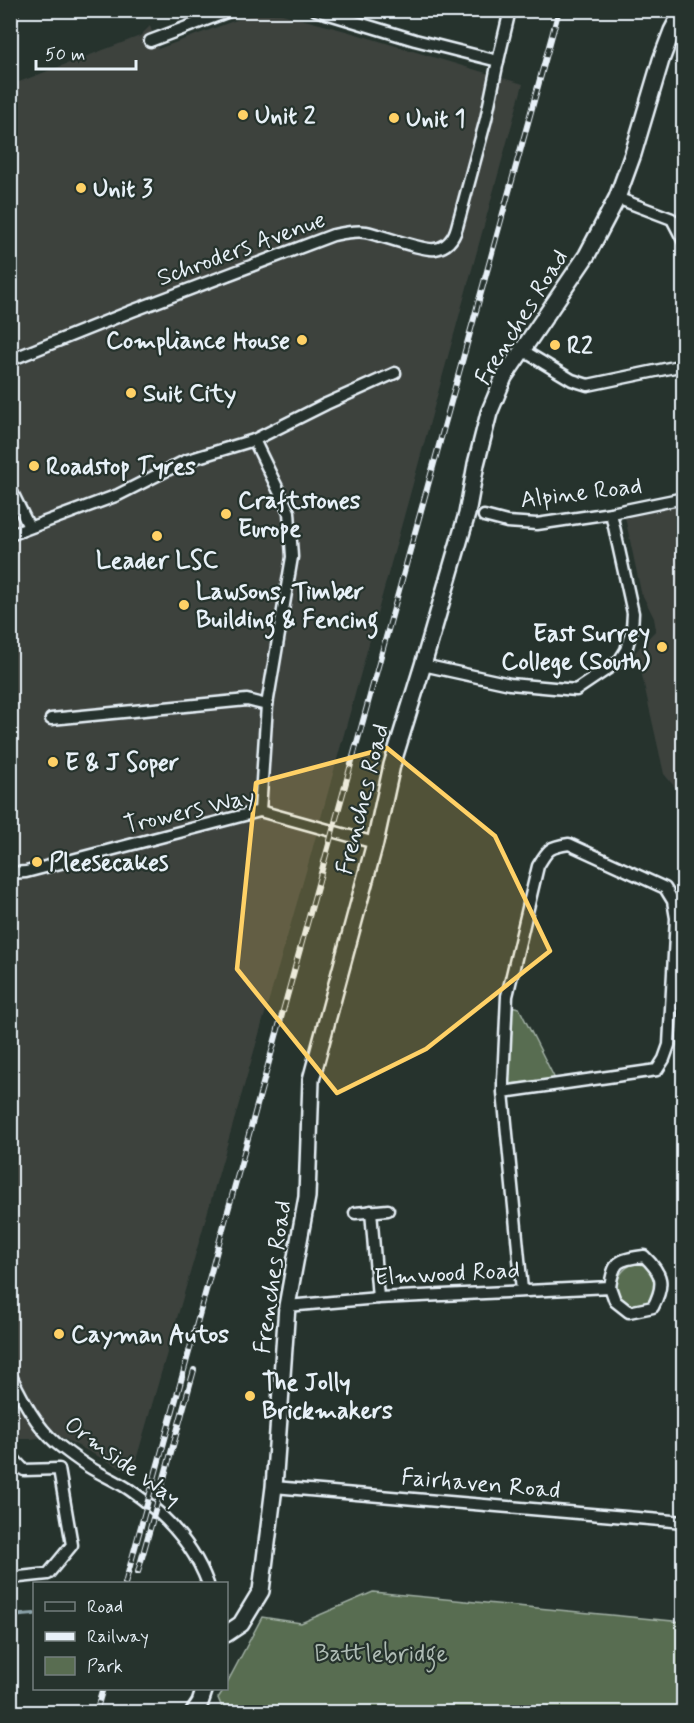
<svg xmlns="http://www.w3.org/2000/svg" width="694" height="1723" font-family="Mynerve,sans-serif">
	<rect width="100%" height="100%" fill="#26332d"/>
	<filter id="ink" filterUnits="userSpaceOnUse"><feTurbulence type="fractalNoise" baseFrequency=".0167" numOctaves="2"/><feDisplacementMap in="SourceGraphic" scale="12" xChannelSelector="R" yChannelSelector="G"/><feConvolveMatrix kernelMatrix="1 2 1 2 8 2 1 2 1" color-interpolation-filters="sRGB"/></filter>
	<g filter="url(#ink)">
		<g fill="#3c423e">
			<path d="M258,12L282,14L346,31L523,84L311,854L132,1474L57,1435L31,1439H11V85L140,36L150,26L158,49Z"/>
			<path d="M683,501V797L664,774L641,671L624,664L656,630L654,618L641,592L625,517L637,511Z"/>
		</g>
		<g fill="#596d51" stroke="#a0afa4" stroke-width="1.5">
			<path d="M511,1006L519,1008L555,1079L509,1084Z"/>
			<path d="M635,1263C684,1271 640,1330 620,1296C611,1282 622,1268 635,1263Z"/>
			<path d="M373,1592L683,1622V1712H224L218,1698L224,1689L226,1688L227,1683L262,1617L301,1623Z"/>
		</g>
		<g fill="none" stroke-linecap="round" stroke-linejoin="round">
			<path stroke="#8ba2a9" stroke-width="4" d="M10,1616L34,1614"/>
			<g stroke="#e8f1f8" stroke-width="15">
				<g id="street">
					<path d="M316,10L415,40L498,61"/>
					<path d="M10,12L14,10"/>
					<path d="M150,41L232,10"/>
					<path d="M617,198L672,219L684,242"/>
					<path d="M522,350L572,380L588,385L684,365"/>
					<path d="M10,360L132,311L333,235C343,233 355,230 366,232C381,235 423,251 435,249C448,247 454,238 457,227L486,119L498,61L510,10"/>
					<path d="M254,440L289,512L292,557L267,705L260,811"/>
					<path d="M10,488L29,527"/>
					<path d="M484,516L507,522L537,524L611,513L684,498"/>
					<path d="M10,535L118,495L185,461L254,440L326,404L395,373"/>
					<path d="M423,665L510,684L576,690L619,661L626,650L632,629L633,613L611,513"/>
					<path d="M51,719L247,700L267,705"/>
					<path d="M10,873L26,872L260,811L375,843"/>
					<path d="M503,1092L657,1070L664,1059L669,1045L676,918L673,901L665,888L569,844C549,847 548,849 538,866L507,996L503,1081V1092L522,1290"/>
					<path d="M371,1211L378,1298"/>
					<path d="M355,1213L388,1210"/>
					<path d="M287,1306L378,1298L610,1287L615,1301L629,1312L653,1307C665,1284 663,1274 644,1256C618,1260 614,1260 610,1287"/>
					<path d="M10,1374C22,1398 35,1425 56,1443C66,1451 78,1460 89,1467C102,1475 117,1481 130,1490C165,1514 193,1543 208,1584"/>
					<path d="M10,1455L24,1470L59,1469L72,1545L48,1574L10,1578"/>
					<path d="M274,1487L684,1522"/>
				</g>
			</g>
			<g stroke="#e8f1f8" stroke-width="20">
				<g id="secondary">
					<path d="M226,1634L241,1624L261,1591L274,1487L287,1306L307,1197L311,1080L375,843L392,765L423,665L467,514L476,464L489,413L504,377L587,255L617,198L633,154L661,60L672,31L683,10"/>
					<path d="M194,1712L200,1703L205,1688"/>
				</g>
			</g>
			<use href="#street" stroke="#26332d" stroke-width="10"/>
			<use href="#secondary" stroke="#26332d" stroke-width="15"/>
			<g stroke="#e8f1f8" stroke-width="6">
				<g id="rail">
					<path d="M138,1572L194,1370"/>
					<path d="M125,1584L559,10"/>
					<path d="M96,1712L103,1688"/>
				</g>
			</g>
			<use href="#rail" stroke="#26332d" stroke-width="4" stroke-dasharray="11" stroke-linecap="butt"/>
		</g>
	</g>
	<path fill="#ffd166" fill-opacity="0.2" stroke="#ffd166" stroke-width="4.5" stroke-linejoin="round" d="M387,748L495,836L550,951L426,1049L337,1093L237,969L256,783Z"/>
	<g fill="#ffd166" stroke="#26332d" stroke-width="2">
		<circle cx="243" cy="115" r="6"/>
		<circle cx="394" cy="118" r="6"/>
		<circle cx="81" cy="188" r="6"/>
		<circle cx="302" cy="340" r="6"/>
		<circle cx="555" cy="345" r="6"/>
		<circle cx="131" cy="393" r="6"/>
		<circle cx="34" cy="466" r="6"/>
		<circle cx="226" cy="514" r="6"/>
		<circle cx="157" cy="536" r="6"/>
		<circle cx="184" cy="605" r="6"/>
		<circle cx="662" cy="647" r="6"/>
		<circle cx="53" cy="762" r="6"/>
		<circle cx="37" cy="862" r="6"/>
		<circle cx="59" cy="1334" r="6"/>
		<circle cx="250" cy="1396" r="6"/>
	</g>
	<g text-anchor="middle" stroke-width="4.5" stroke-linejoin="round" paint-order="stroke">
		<g font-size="24" font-weight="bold" fill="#e8f1f8" stroke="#26332d" text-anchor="start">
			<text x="255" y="123">Unit 2</text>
			<text x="406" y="126">Unit 1</text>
			<text x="93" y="196">Unit 3</text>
			<text x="290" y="348" text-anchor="end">Compliance House</text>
			<text x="567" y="353">R2</text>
			<text x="143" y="401">Suit City</text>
			<text x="46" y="474">Roadstop Tyres</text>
			<text x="238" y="508">Craftstones<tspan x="238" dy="28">Europe</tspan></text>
			<text x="157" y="568" text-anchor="middle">Leader LSC</text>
			<text x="196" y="599">Lawsons, Timber<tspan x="196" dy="28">Building &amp; Fencing</tspan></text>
			<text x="650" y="641" text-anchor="end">East Surrey<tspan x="650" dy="28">College (South)</tspan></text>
			<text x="65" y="770">E &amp; J Soper</text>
			<text x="49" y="870">Pleesecakes</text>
			<text x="71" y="1342">Cayman Autos</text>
			<text x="262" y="1390">The Jolly<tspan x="262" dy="28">Brickmakers</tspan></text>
		</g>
		<g font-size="24" fill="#e8f1f8" stroke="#26332d">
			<text transform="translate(241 248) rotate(-20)" y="8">Schroders Avenue</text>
			<text transform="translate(521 317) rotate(-58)" y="8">Frenches Road</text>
			<text transform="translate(581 492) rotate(-7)" y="8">Alpine Road</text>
			<text transform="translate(362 799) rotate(-76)" y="8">Frenches Road</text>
			<text transform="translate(189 810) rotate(-13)" y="8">Trowers Way</text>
			<text transform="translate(447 1273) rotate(-3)" y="8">Elmwood Road</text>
			<text transform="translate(272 1277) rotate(-82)" y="8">Frenches Road</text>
			<text transform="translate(123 1461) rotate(36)" y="8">Ormside Way</text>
			<text transform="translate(481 1483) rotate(5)" y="8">Fairhaven Road</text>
		</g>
		<g font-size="24" fill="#afbcb5" stroke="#26332d">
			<text x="381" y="1661">Battlebridge</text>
		</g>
	</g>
	<rect width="694" height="1723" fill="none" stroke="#26332d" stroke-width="36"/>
	<rect x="18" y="18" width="658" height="1687" fill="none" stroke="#e8f1f8" stroke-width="2" filter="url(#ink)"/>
	<rect x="33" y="1582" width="195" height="108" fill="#26332d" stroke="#747f7e" stroke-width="1.5"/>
	<rect x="45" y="1602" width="30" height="9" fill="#26332d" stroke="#747f7e" stroke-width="1.5"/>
	<text x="87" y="1612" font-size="18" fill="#e8f1f8">Road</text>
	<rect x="45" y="1632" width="30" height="9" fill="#e8f1f8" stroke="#747f7e" stroke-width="1.5"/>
	<text x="87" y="1642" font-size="18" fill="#e8f1f8">Railway</text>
	<rect x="45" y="1657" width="30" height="18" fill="#596d51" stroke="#747f7e" stroke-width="1.5"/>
	<text x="87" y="1672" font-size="18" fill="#e8f1f8">Park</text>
	<path d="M36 60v9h100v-9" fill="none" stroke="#e8f1f8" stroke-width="3"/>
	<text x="45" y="60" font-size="18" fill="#e8f1f8" stroke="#26332d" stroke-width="4.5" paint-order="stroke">50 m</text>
</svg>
